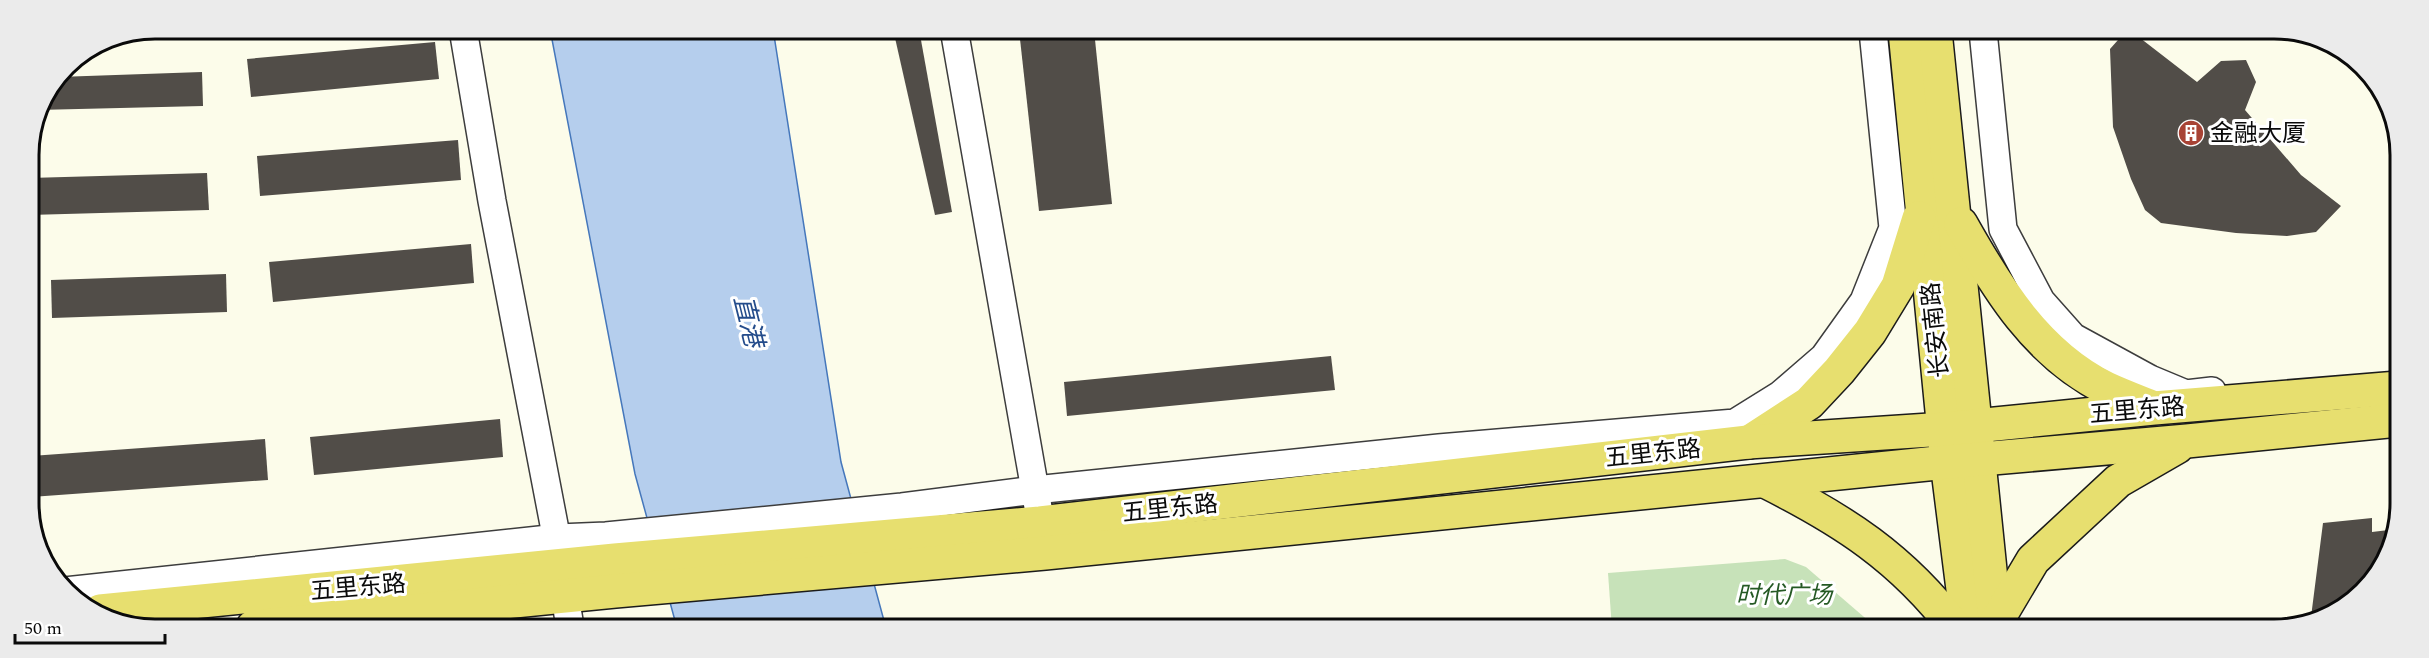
<svg xmlns="http://www.w3.org/2000/svg" width="2429" height="658" font-family="Spectral,'Noto Sans SC',serif">
	<rect width="100%" height="100%" fill="#fcfcea"/>
	<path fill="#c7e2b9" d="M1785,559L1806,567L1878,629H1612L1608,573Z"/>
	<path fill="#b5ceed" stroke="#4577bb" stroke-width="1.5" d="M550,29H773L841,462L886,628H677L635,474Z"/>
	<g fill="#514d48">
		<path d="M893,29H919L952,212L935,215Z"/>
		<path d="M1019,30H1094L1112,204L1039,211Z"/>
		<path d="M2126,31H2131L2197,82L2221,61L2246,60L2256,82L2245,110L2301,175L2341,206L2316,232L2287,236L2236,233L2161,223L2145,210L2131,179L2113,127L2110,49Z"/>
		<path d="M435,42L439,79L251,97L247,59Z"/>
		<path d="M202,72L203,106L37,110L58,77Z"/>
		<path d="M458,140L461,180L260,196L257,156Z"/>
		<path d="M207,173L209,210L29,215V178Z"/>
		<path d="M471,244L474,283L273,302L269,262Z"/>
		<path d="M226,274L227,312L52,318L51,280Z"/>
		<path d="M1331,356L1335,390L1067,416L1064,382Z"/>
		<path d="M500,419L503,457L314,475L310,437Z"/>
		<path d="M265,439L268,480L31,497V456Z"/>
		<path d="M2372,518V532L2397,529L2357,598L2311,617L2323,523Z"/>
	</g>
	<g fill="none" stroke-linecap="round" stroke-linejoin="round">
		<g stroke="#3d3d3d" stroke-width="30">
			<g id="minor">
				<path d="M463,29L492,201L560,556"/>
				<path d="M954,29L1038,507"/>
				<path d="M1983,31L2003,229L2041,301L2073,337L2150,379L2186,394L2212,391"/>
				<path d="M65,591L558,538L606,536L902,507L1035,490L1439,448L1735,423L1780,395L1824,357L1864,301L1893,228L1873,31"/>
				<path d="M565,596L570,627"/>
			</g>
		</g>
		<g stroke="#1b1b1b" stroke-width="36">
			<g id="major">
				<path d="M1905,31L1947,462L1968,629"/>
				<path d="M1935,31L1996,629"/>
				<path d="M1961,224C1997,288 2037,354 2106,388C2121,395 2137,401 2152,407"/>
				<path d="M1749,442L1809,403L1839,371L1870,332L1898,286L1919,218"/>
				<path d="M1765,481C1843,520 1902,558 1956,629"/>
				<path d="M100,611L615,560L1040,523L1748,442L1945,429L2154,408L2398,388"/>
				<path d="M1995,624L2033,560L2118,481L2177,447"/>
				<path d="M253,627L615,591L1045,553L1947,462L2187,441L2398,420"/>
			</g>
		</g>
		<use href="#minor" stroke="#fff" stroke-width="27"/>
		<use href="#major" stroke="#e7df6f" stroke-width="33"/>
	</g>
	<defs>
		<g id="building-disc" transform="scale(1.35)"><circle r="9.5" fill="#a84335" stroke="#fff"/><path d="M-4-6H4V6H1V3H-1V6H-4ZM-2.5-4.3h1.7v1.8h-1.7ZM.8-4.3h1.7v1.8H.8ZM-2.5-1h1.7V.8h-1.7ZM.8-1h1.7V.8H.8Z" fill="#fff"/></g>
	</defs>
	<g fill-rule="evenodd">
		<use href="#building-disc" x="2191" y="133"/>
	</g>
	<g text-anchor="middle" stroke-width="6" stroke-linejoin="round" paint-order="stroke">
		<g font-size="24" fill="#0a0a0a" stroke="#fff" text-anchor="start">
			<text x="2210" y="141">金融大厦</text>
		</g>
		<g font-size="24" fill="#0a0a0a" stroke="#fff">
			<text transform="translate(1935 330) rotate(-96)" y="8">长安南路</text>
			<text transform="translate(2137 410) rotate(-5)" y="8">五里东路</text>
			<text transform="translate(1653 453) rotate(-6)" y="8">五里东路</text>
			<text transform="translate(1170 508) rotate(-6)" y="8">五里东路</text>
			<text transform="translate(358 587) rotate(-5)" y="8">五里东路</text>
		</g>
		<g font-size="24" font-style="italic" fill="#255924" stroke="#fff">
			<text x="1784" y="603">时代广场</text>
		</g>
		<g font-size="26" font-style="italic" fill="#244c8b" stroke="#fff">
			<text transform="translate(749 321) rotate(76)" y="9">直港</text>
		</g>
	</g>
	<path d="M0 0H2429V658H0ZM155 39H2274A116 116 0 0 1 2390 155V503A116 116 0 0 1 2274 619H155A116 116 0 0 1 39 503V155A116 116 0 0 1 155 39Z" fill="#ebebeb" fill-rule="evenodd"/>
	<path fill="none" stroke="#0a0a0a" stroke-width="3" d="M155 39H2274A116 116 0 0 1 2390 155V503A116 116 0 0 1 2274 619H155A116 116 0 0 1 39 503V155A116 116 0 0 1 155 39Z"/>
	<path d="M15 634v9h150v-9" fill="none" stroke="#0a0a0a" stroke-width="3"/>
	<text x="24" y="634" font-size="18" fill="#0a0a0a" stroke="#ffffff" stroke-width="4.5" paint-order="stroke">50 m</text>
</svg>
